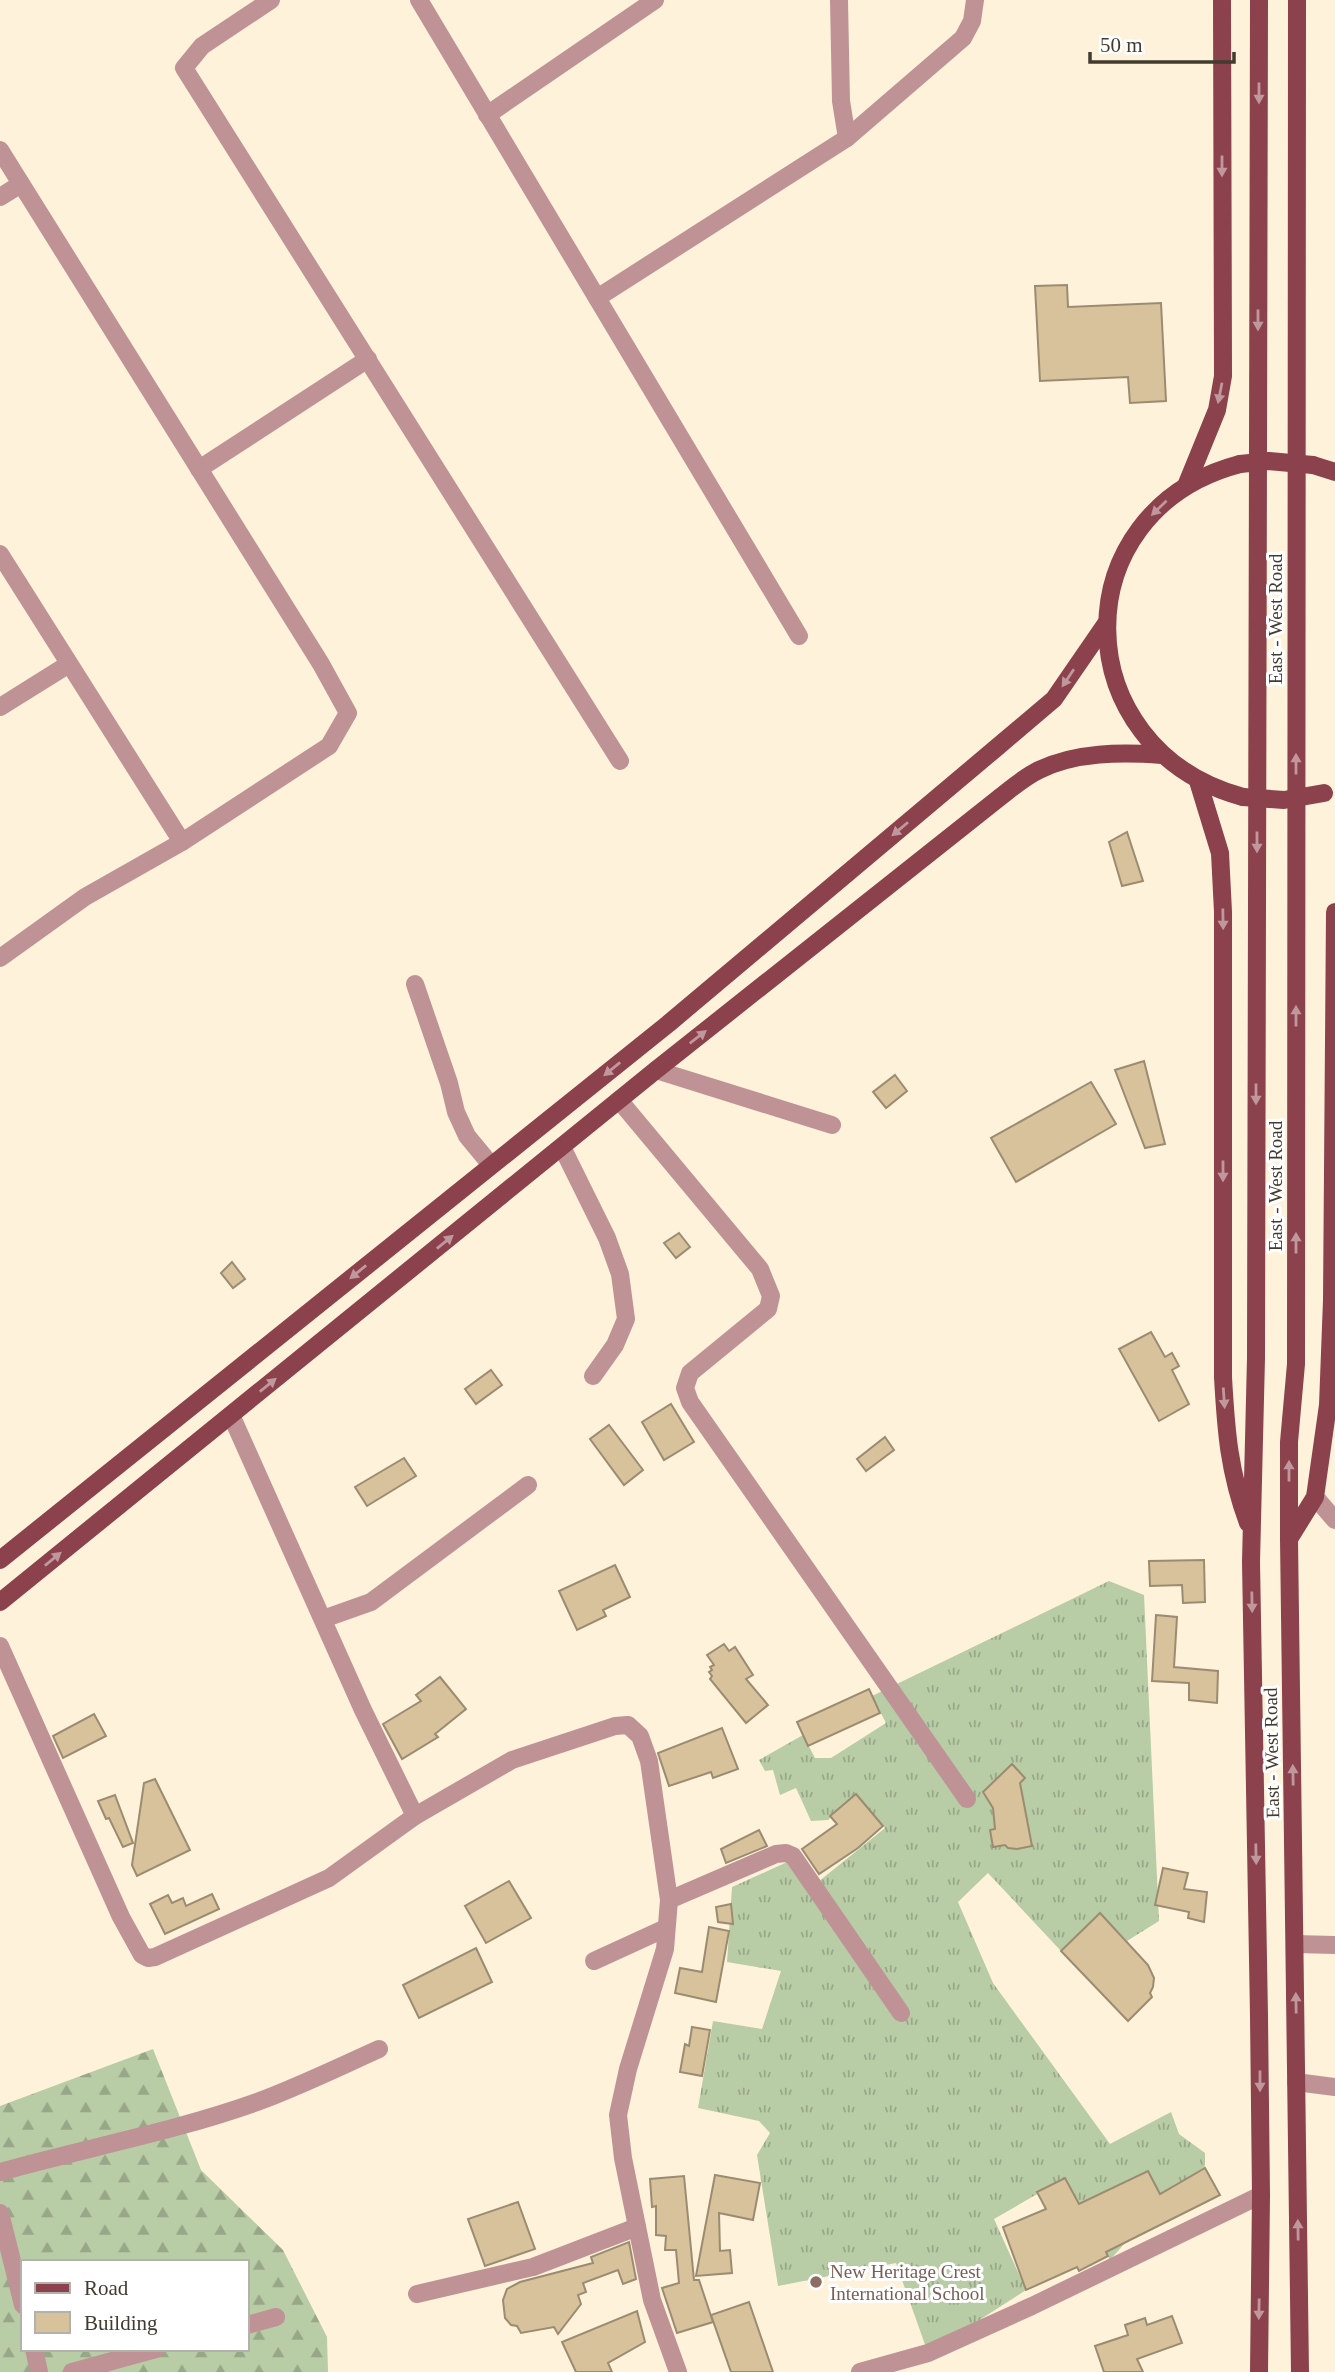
<svg xmlns="http://www.w3.org/2000/svg" width="1335" height="2372" font-family="'Times New Roman',serif">
	<defs>
		<pattern id="grass-tufts" width="24" height="20" patternUnits="userSpaceOnUse" patternTransform="scale(1.75)"><rect width="24" height="20" fill="#b8cca5"/><path d="M3 7l-1-3M5 7V3M7 7l1-3M15 17l-1-3M17 17v-4M19 17l1-3" fill="none" stroke="#97a787"/></pattern>
		<pattern id="forest-firs" width="22" height="20" patternUnits="userSpaceOnUse" patternTransform="scale(1.75)"><rect width="22" height="20" fill="#b8cca5"/><path d="M5 1l3.5 6h-7zM16 11l3.5 6h-7z" fill="#97a787"/></pattern>
	</defs>
	<rect width="100%" height="100%" fill="#fff2da"/>
	<path fill="url(#grass-tufts)" d="M1109,1581L1144,1595L1159,1921L1127,1941L1100,1913L1061,1951L988,1873L958,1902L993,1983L1110,2144L1171,2112L1179,2134L1205,2153V2168L1160,2194L1100,2195L1125,2243L1110,2260L1065,2178L994,2219L1026,2290L928,2353L896,2263L778,2286L757,2155L770,2133L759,2121L698,2108L713,2021L762,2029L781,1971L727,1962L732,1887L796,1858L818,1882L885,1828L856,1794L828,1820L811,1821L796,1788L780,1795L773,1770L765,1771L759,1760L803,1735L815,1758H831L886,1723L872,1696Z"/>
	<path fill="url(#forest-firs)" fill-rule="evenodd" d="M153,2049L201,2170L283,2250L327,2337L328,2372H0V2106ZM23,2262H247V2349H23Z"/>
	<g fill="#d7c29b" stroke="#9b8c71" stroke-width="2">
		<path d="M1067,285L1068,307L1161,303L1166,401L1130,403L1128,377L1040,381L1035,286Z"/>
		<path d="M1127,832L1143,881L1122,886L1109,842Z"/>
		<path d="M1144,1061L1165,1144L1145,1148L1115,1070Z"/>
		<path d="M895,1075L907,1091L886,1108L873,1092Z"/>
		<path d="M1091,1082L1116,1124L1016,1182L991,1138Z"/>
		<path d="M679,1233L690,1247L676,1258L664,1243Z"/>
		<path d="M232,1262L245,1279L233,1288L221,1273Z"/>
		<path d="M1151,1332L1165,1357L1172,1353L1179,1366L1172,1370L1189,1404L1159,1421L1119,1349Z"/>
		<path d="M491,1370L502,1385L476,1404L465,1389Z"/>
		<path d="M671,1404L694,1442L664,1460L642,1422Z"/>
		<path d="M609,1425L643,1470L624,1485L590,1439Z"/>
		<path d="M885,1437L894,1450L866,1471L857,1459Z"/>
		<path d="M404,1458L416,1476L367,1506L355,1487Z"/>
		<path d="M1204,1560L1205,1602L1183,1603L1182,1585L1150,1586L1149,1561Z"/>
		<path d="M615,1565L630,1597L603,1610L606,1616L577,1630L559,1591Z"/>
		<path d="M1156,1615L1177,1617L1174,1667L1218,1671L1217,1703L1189,1700V1683L1152,1681Z"/>
		<path d="M724,1644L729,1651L735,1647L753,1675L746,1679L768,1705L746,1723L710,1679L712,1676L709,1672L712,1670L710,1667L714,1665L707,1655Z"/>
		<path d="M440,1677L466,1709L435,1734L438,1737L402,1759L383,1724L421,1701L416,1695Z"/>
		<path d="M869,1689L880,1713L808,1746L797,1722Z"/>
		<path d="M94,1714L106,1736L63,1758L53,1736Z"/>
		<path d="M722,1728L738,1769L713,1778L711,1772L669,1786L658,1753Z"/>
		<path d="M1012,1764L1025,1778L1020,1783L1032,1846L1017,1849L1008,1848L1005,1845L993,1847L990,1830L995,1829L993,1808L983,1792Z"/>
		<path d="M155,1779L190,1850L137,1876L132,1865L144,1783Z"/>
		<path d="M856,1794L883,1826L858,1848L819,1874L802,1849L837,1824L830,1816Z"/>
		<path d="M115,1795L133,1843L123,1847L109,1818L106,1819L98,1801Z"/>
		<path d="M759,1830L767,1846L726,1863L721,1849Z"/>
		<path d="M1163,1868L1188,1873L1184,1889L1207,1892L1204,1922L1188,1918L1189,1912L1155,1905Z"/>
		<path d="M509,1881L531,1918L486,1943L465,1906Z"/>
		<path d="M212,1894L219,1909L165,1934L150,1904L168,1895L172,1903L183,1898L186,1906Z"/>
		<path d="M731,1904L733,1924L718,1922L716,1907Z"/>
		<path d="M1100,1913L1148,1965L1154,1978L1153,1987L1150,1993L1152,1997L1128,2021L1061,1951Z"/>
		<path d="M709,1927L729,1931L716,2002L675,1993L680,1968L702,1972Z"/>
		<path d="M476,1948L492,1982L419,2018L403,1985Z"/>
		<path d="M692,2027L710,2030L702,2076L680,2072L685,2044L689,2046Z"/>
		<path d="M1205,2168L1220,2195L1106,2252L1108,2256L1079,2271L1077,2267L1026,2290L1003,2227L1046,2209L1037,2192L1065,2178L1079,2204L1148,2171L1160,2194Z"/>
		<path d="M715,2175L760,2183L753,2220L719,2213L720,2251L730,2250L732,2273L696,2276Z"/>
		<path d="M684,2176L694,2280H699L713,2322L677,2333L662,2288L679,2283L676,2250H665L666,2236L656,2235V2206L652,2207L650,2179Z"/>
		<path d="M518,2202L535,2249L485,2266L468,2219Z"/>
		<path d="M629,2242L636,2279L623,2284L618,2270L583,2283L586,2292L578,2295L581,2304L558,2334L554,2327L521,2333L517,2326L511,2325L505,2318L503,2300L507,2289L520,2282L593,2263L591,2257Z"/>
		<path d="M749,2302L773,2372H731L711,2315Z"/>
		<path d="M637,2311L645,2342L608,2363L612,2372H576L562,2342Z"/>
		<path d="M1172,2316L1182,2343L1137,2359L1143,2372H1104L1095,2346L1128,2335L1125,2325L1145,2318L1147,2325Z"/>
	</g>
	<g fill="none" stroke-linecap="round" stroke-linejoin="round">
		<g stroke="#bf9396" stroke-width="18">
			<path d="M271,0L202,46L184,68L620,761"/>
			<path d="M419,0L799,636"/>
			<path d="M487,115L655,0"/>
			<path d="M847,138L963,38L972,21L975,0"/>
			<path d="M0,150L321,664L348,713L329,746L182,842L85,897L0,958"/>
			<path d="M0,197L21,184"/>
			<path d="M597,298L847,138L841,101L839,0"/>
			<path d="M199,469L368,359"/>
			<path d="M0,554L182,842"/>
			<path d="M0,707L69,664"/>
			<path d="M415,984L449,1083L456,1112L467,1136L491,1165"/>
			<path d="M656,1070L832,1125"/>
			<path d="M619,1100L760,1269L771,1296L768,1309L690,1373L685,1388L690,1402L967,1799"/>
			<path d="M562,1147L607,1238L620,1274L626,1319L615,1345L593,1376"/>
			<path d="M231,1415L363,1710L415,1816"/>
			<path d="M1315,1497L1335,1520"/>
			<path d="M323,1619L371,1602L528,1485"/>
			<path d="M0,1646L121,1917L142,1955L148,1958L155,1957L329,1878L415,1816L512,1760L615,1726L628,1725L640,1736L649,1761L669,1900L665,1949L628,2069L618,2115L623,2158L652,2300L678,2372"/>
			<path d="M669,1900L776,1854L786,1853L793,1856L901,2013"/>
			<path d="M1295,1944L1335,1945"/>
			<path d="M594,1961L666,1928"/>
			<path d="M1296,2082L1335,2087"/>
			<path d="M0,2172C85,2148 173,2132 257,2102C298,2087 339,2067 379,2049"/>
			<path d="M0,2213L23,2305"/>
			<path d="M417,2294L533,2267L637,2227"/>
			<path d="M247,2325L276,2317"/>
			<path d="M34,2349L39,2372"/>
			<path d="M72,2372L156,2349"/>
			<path d="M860,2372L928,2353L1032,2306L1261,2195"/>
		</g>
		<g stroke="#8c424c" stroke-width="18">
			<path d="M1297,0L1296,1364L1289,1442V1539L1300,2372"/>
			<path d="M1240,464C1060,511 1065,749 1243,797"/>
			<path d="M1313,465L1335,472"/>
			<path d="M1186,486L1217,410L1223,376L1222,0"/>
			<path d="M1198,781L1220,853L1223,912V1377C1226,1431 1229,1472 1248,1523"/>
			<path d="M1289,1539L1315,1497L1328,1405L1332,1300L1335,912"/>
			<path d="M0,1560L668,1024L995,749L1054,699L1107,622"/>
			<path d="M0,1602L656,1070L999,798C1011,789 1024,777 1039,770C1076,752 1121,752 1162,755"/>
			<path d="M1259,2372L1261,2195L1259,2016L1251,1562L1256,1358L1259,0"/>
		</g>
		<g stroke="#8c424c" stroke-width="18">
			<path d="M1240,464L1269,461L1313,465"/>
			<path d="M1243,797L1284,800L1324,793"/>
		</g>
	</g>
	<defs><path id="oneway-solid" d="M-6-.8H1V-3.2L6.5 0L1 3.2V.8H-6Z" transform="scale(1.75)"/></defs>
	<g fill="#c0979d">
		<use href="#oneway-solid" transform="translate(1259 93) rotate(90)"/>
		<use href="#oneway-solid" transform="translate(1222 166) rotate(90)"/>
		<use href="#oneway-solid" transform="translate(1258 320) rotate(90)"/>
		<use href="#oneway-solid" transform="translate(1220 393) rotate(101)"/>
		<use href="#oneway-solid" transform="translate(1159 508) rotate(136)"/>
		<use href="#oneway-solid" transform="translate(1068 678) rotate(124)"/>
		<use href="#oneway-solid" transform="translate(1296 764) rotate(-90)"/>
		<use href="#oneway-solid" transform="translate(900 829) rotate(140)"/>
		<use href="#oneway-solid" transform="translate(1257 842) rotate(90)"/>
		<use href="#oneway-solid" transform="translate(1223 919) rotate(89)"/>
		<use href="#oneway-solid" transform="translate(1296 1016) rotate(-90)"/>
		<use href="#oneway-solid" transform="translate(698 1037) rotate(-38)"/>
		<use href="#oneway-solid" transform="translate(612 1069) rotate(141)"/>
		<use href="#oneway-solid" transform="translate(1256 1094) rotate(90)"/>
		<use href="#oneway-solid" transform="translate(1223 1171) rotate(90)"/>
		<use href="#oneway-solid" transform="translate(445 1242) rotate(-39)"/>
		<use href="#oneway-solid" transform="translate(1296 1243) rotate(-90)"/>
		<use href="#oneway-solid" transform="translate(358 1272) rotate(141)"/>
		<use href="#oneway-solid" transform="translate(268 1385) rotate(-39)"/>
		<use href="#oneway-solid" transform="translate(1224 1398) rotate(86)"/>
		<use href="#oneway-solid" transform="translate(1289 1471) rotate(-90)"/>
		<use href="#oneway-solid" transform="translate(53 1559) rotate(-39)"/>
		<use href="#oneway-solid" transform="translate(1252 1602) rotate(89)"/>
		<use href="#oneway-solid" transform="translate(1293 1775) rotate(-91)"/>
		<use href="#oneway-solid" transform="translate(1256 1854) rotate(89)"/>
		<use href="#oneway-solid" transform="translate(1296 2003) rotate(-91)"/>
		<use href="#oneway-solid" transform="translate(1260 2081) rotate(90)"/>
		<use href="#oneway-solid" transform="translate(1298 2230) rotate(-91)"/>
		<use href="#oneway-solid" transform="translate(1259 2309) rotate(91)"/>
	</g>
	<circle fill="#8d6e63" stroke="#fff" stroke-width="2.5" cx="816" cy="2282" r="7"/>
	<g text-anchor="middle" stroke-width="6" stroke-linejoin="round" paint-order="stroke">
		<g font-size="19" fill="#423b2f" stroke="#fff">
			<text transform="translate(1275 619) rotate(-90)" y="7">East - West Road</text>
			<text transform="translate(1275 1186) rotate(-90)" y="7">East - West Road</text>
			<text transform="translate(1271 1753) rotate(-91)" y="7">East - West Road</text>
		</g>
		<g font-size="19" fill="#785e54" stroke="#fff" text-anchor="start">
			<text x="830" y="2278">New Heritage Crest<tspan x="830" dy="22">International School</tspan></text>
		</g>
	</g>
	<rect x="21" y="2260" width="228" height="91" fill="#ffffff" stroke="#b3b1ac" stroke-width="2"/>
	<rect x="35" y="2283" width="35" height="10" fill="#8c424c" stroke="#b3b1ac" stroke-width="2"/>
	<text x="84" y="2295" font-size="21" fill="#423b2f">Road</text>
	<rect x="35" y="2312" width="35" height="21" fill="#d7c29b" stroke="#b3b1ac" stroke-width="2"/>
	<text x="84" y="2330" font-size="21" fill="#423b2f">Building</text>
	<path d="M1090 52v10h144v-10" fill="none" stroke="#423b2f" stroke-width="3.5"/>
	<text x="1100" y="52" font-size="21" fill="#423b2f" stroke="#ffffff" stroke-width="5" paint-order="stroke">50 m</text>
</svg>
